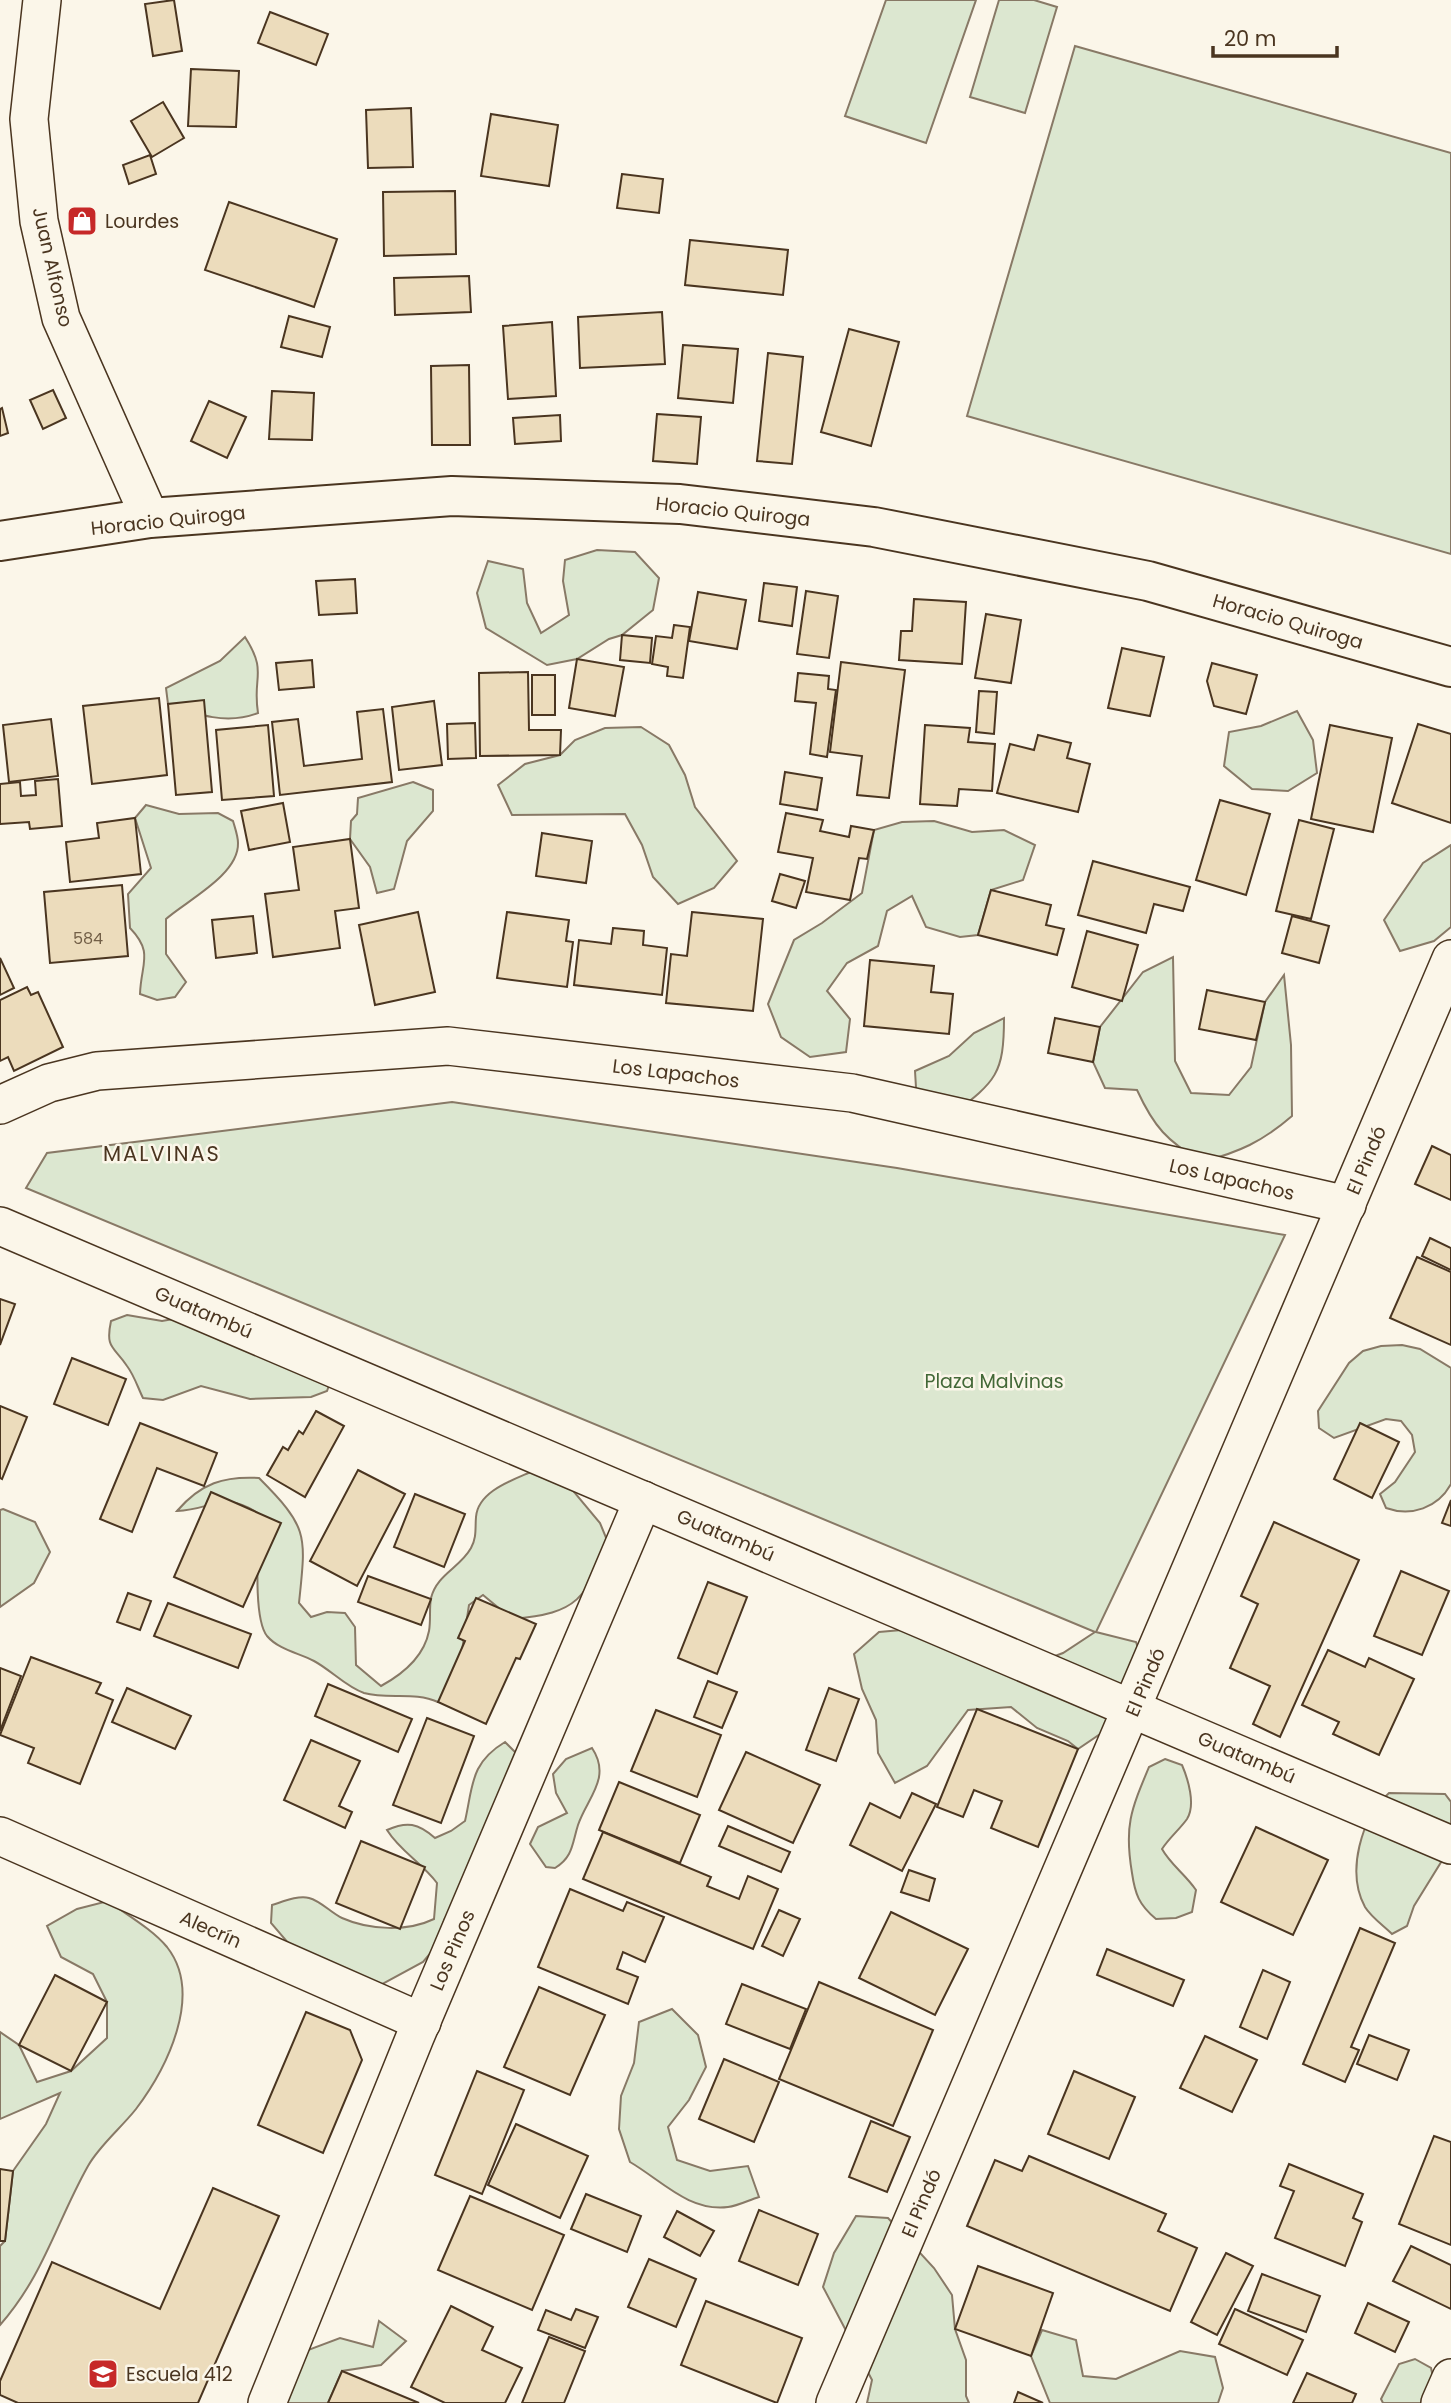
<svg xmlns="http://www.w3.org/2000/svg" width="1451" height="2403" font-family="Poppins,sans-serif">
	<rect width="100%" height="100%" fill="#fbf6e9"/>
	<g fill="#dce7d0" stroke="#887966" stroke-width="2">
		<path d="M886,0H976L926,143L845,116Z"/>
		<path d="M999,0H1034L1057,7L1025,113L970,97Z"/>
		<path d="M1075,46L1451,153V554L967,416Z"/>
		<path d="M597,550L635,552L659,578L653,610L622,635L609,639L577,659L547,665L486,628L477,593L488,561L523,569L527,603L541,633L569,615L563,581L565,560Z"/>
		<path d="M245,637C268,673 252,676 258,713C227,725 198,715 168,704L166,688L220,661Z"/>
		<path d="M1297,711L1313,740L1317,773L1288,791L1252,789L1224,766L1229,732L1261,726Z"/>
		<path d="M641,727L669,745L685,775L695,807L737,861L714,888L678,904L653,877L642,845L625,814L512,815L498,785L525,764L560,755L575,740L605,728Z"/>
		<path d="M413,782L433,790V811L407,841L394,889L377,893L370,867L350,839L351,821L357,814L358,798Z"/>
		<path d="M146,805L179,814L218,813L233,821C235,828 238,836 238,843C239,875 186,901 166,919V954L186,982L175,997L157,1000L140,994C141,963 154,953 130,928L128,894L151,868L135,818Z"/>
		<path d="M934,821L972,832L1004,830L1035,845L1023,880L991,890L978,935L960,937L926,927L912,896L887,911L878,946L847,963L827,991L850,1019L846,1052L810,1057L781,1037L768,1004L794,940L822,923L862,893L874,830L902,822Z"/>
		<path d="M1451,845V927L1434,941L1400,951L1384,920L1423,863Z"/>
		<path d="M1173,957L1175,1061L1191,1093L1229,1095L1251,1067L1265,1002L1284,975L1291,1045L1292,1116C1262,1142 1239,1152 1202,1162C1167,1141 1154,1127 1137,1090L1105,1088L1093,1062L1100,1027L1143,972Z"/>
		<path d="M1004,1018C1004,1074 996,1081 953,1114L917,1104L915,1071L949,1056L974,1033Z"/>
		<path d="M452,1102L897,1168L1285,1235L1096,1632L1136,1642L1147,1674L1106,1730L1078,1749L1068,1741L1037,1728L1011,1707L968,1710L927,1766L895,1783L878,1753L876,1720L862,1689L854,1654L879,1632L947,1626L1031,1665L1063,1653L1095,1632L26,1188L47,1153Z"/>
		<path d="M127,1315L162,1321L179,1318L333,1374L327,1391L311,1397L250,1399L201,1386L163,1400L143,1398C138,1388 134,1375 127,1366C114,1346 105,1349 111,1321Z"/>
		<path d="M1402,1345L1420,1349L1451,1368V1484C1438,1508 1411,1517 1386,1508L1380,1494L1395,1482L1415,1452L1412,1435L1401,1421L1386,1419L1334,1438L1319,1428L1318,1411L1349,1363L1363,1351L1381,1346Z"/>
		<path d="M533,1471L565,1481L600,1523L607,1540C586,1599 579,1613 512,1619L483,1595L469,1605L455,1696L438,1702C414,1691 389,1700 364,1693C346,1687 331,1670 314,1661C299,1653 279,1650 267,1636C252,1617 259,1540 259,1514C223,1489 213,1510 177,1511C201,1483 224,1476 259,1478C309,1528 306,1535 299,1603L311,1617L327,1612L345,1613L355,1627L356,1665L381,1686C403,1674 424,1657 429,1631C431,1620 429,1609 431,1598C437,1574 460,1568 471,1548C477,1537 475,1528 476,1517C478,1491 513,1480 533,1471Z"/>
		<path d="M3,1509L35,1522L50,1552L34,1583L0,1607V1510Z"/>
		<path d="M505,1742L519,1756L461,1902L445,1918L434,1949L423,1962L377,1987L295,1951L271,1923L272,1905C282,1902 298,1895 309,1898C321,1901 331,1913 342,1918C369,1930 407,1932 434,1919L437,1883C422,1863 400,1851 387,1830C407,1821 418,1823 435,1838L451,1831L465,1821C473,1786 470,1763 505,1742Z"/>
		<path d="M592,1748C612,1778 587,1798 578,1825C572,1844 573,1857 555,1868L546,1867L530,1844L538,1827L567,1813L556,1793L553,1774L566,1759Z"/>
		<path d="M1165,1759L1182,1765C1188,1779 1196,1805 1187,1819C1180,1829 1169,1838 1162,1849C1171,1865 1185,1874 1196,1890L1192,1912L1176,1918L1156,1919C1139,1905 1135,1894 1132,1873C1124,1826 1131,1810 1149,1767Z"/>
		<path d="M1389,1793L1445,1794L1451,1802V1846L1414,1906L1407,1926L1392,1934C1384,1926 1371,1917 1365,1907C1346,1872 1361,1818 1389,1793Z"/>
		<path d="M108,1901C127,1915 152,1929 167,1947C204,1994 167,2068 136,2109C121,2128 99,2146 88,2166C56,2223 44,2275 0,2325V2246L5,2241L13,2171L46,2124L60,2093L0,2119V2032L19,2045L37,2082L71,2071L107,2038V2002L93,1974L61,1957L47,1926L77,1909Z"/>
		<path d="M672,2009L698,2035L706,2067L689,2100L668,2127L677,2160L710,2171L748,2166L759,2197C749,2200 738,2206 728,2207C689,2212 661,2180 630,2162L619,2129L621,2096L634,2063L639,2022Z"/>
		<path d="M856,2216L888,2218L934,2268L952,2295L955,2329L966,2360V2396L969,2403H867L872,2380L823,2287L834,2253Z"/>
		<path d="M379,2321L406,2341L381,2365L342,2371L328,2403H257L308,2350L340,2338L373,2347Z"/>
		<path d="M1042,2330L1076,2340L1083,2376L1116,2379L1180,2351L1215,2357L1223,2388L1218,2403H1050L1031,2356Z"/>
		<path d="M1415,2359L1431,2368L1435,2386L1431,2403H1383L1381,2399L1399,2364Z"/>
	</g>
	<g fill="#ecdcbc" stroke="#4a3520" stroke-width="2">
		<path d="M174,0L182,51L153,56L145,4Z"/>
		<path d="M270,12L328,34L316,65L258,43Z"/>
		<path d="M191,69L239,71L236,127L188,126Z"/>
		<path d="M163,102L184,138L152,157L131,121Z"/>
		<path d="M411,108L413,167L368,168L366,110Z"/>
		<path d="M491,114L558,125L549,186L481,176Z"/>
		<path d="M150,155L156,174L129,184L123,165Z"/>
		<path d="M622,174L663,179L659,213L617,208Z"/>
		<path d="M455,191L456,254L384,256L383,192Z"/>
		<path d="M229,202L337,239L314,307L205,270Z"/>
		<path d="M690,240L788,250L783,295L685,285Z"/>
		<path d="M469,276L471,312L395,315L394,278Z"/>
		<path d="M662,312L665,364L580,368L578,317Z"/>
		<path d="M289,316L330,327L322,357L281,347Z"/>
		<path d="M552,322L556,396L508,399L503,326Z"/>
		<path d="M849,329L899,342L871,446L821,432Z"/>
		<path d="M683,345L738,349L733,403L678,398Z"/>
		<path d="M768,353L803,357L792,464L757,461Z"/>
		<path d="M469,365L470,445H432L431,366Z"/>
		<path d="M53,390L66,418L43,429L30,400Z"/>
		<path d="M272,391L314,393L312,440L269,439Z"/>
		<path d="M209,401L246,417L227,458L191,441Z"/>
		<path d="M2,408L8,433L0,436V409Z"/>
		<path d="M657,414L701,417L697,464L653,461Z"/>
		<path d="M560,415L561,441L515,444L513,418Z"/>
		<path d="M355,579L357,613L319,615L316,581Z"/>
		<path d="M764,583L797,587L792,626L759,621Z"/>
		<path d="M806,591L838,596L829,658L797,654Z"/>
		<path d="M698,592L746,600L737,649L689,641Z"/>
		<path d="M914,599L966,602L962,664L899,660L901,631H912Z"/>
		<path d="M986,614L1021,620L1011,683L975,678Z"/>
		<path d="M674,625L690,627L683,678L667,676L668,667L652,664L656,636L672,638Z"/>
		<path d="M622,635L652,638L650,663L620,660Z"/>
		<path d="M1122,648L1164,657L1150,716L1108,708Z"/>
		<path d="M577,659L624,667L615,716L569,708Z"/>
		<path d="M312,660L314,687L279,690L276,663Z"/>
		<path d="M841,662L905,670L889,798L857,795L862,756L830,752Z"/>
		<path d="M1212,663L1257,675L1246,714L1214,706L1207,681Z"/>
		<path d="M528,672L529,730H561L560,755L480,756L479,673Z"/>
		<path d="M798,673L829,676L828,689L836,690L827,757L810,754L816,703L795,701Z"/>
		<rect x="532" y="675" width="23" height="40"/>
		<path d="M979,691L997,692L994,734L976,732Z"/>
		<path d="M159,698L167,775L92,784L83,706Z"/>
		<path d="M204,700L212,792L176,795L168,704Z"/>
		<path d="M434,701L442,765L399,770L392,707Z"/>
		<path d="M383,709L392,782L280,795L272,722L298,719L304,766L362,759L357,712Z"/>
		<path d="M51,719L58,776L9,782L3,725Z"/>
		<path d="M475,723L476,758L448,759L447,724Z"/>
		<path d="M1418,724L1451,734V823L1392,803Z"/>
		<path d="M268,725L274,796L222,800L216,730Z"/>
		<path d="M925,725L970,728L968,742L995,744L992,791L959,789L957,806L920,804Z"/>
		<path d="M1330,725L1392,738L1373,832L1311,819Z"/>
		<path d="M1038,735L1071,743L1067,758L1090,764L1078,812L997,793L1010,744L1034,750Z"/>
		<path d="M785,772L822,778L817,810L780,804Z"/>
		<path d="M58,779L62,826L30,829L29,822L0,824V784L20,782L21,796L36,795L35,781Z"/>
		<path d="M1220,800L1270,814L1246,895L1196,880Z"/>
		<path d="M283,803L290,842L249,850L241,811Z"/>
		<path d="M786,813L823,820L820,831L849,837L851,826L874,830L867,859L859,858L850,900L806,892L813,858L778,852Z"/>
		<path d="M135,818L141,874L70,882L66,842L99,838L97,823Z"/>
		<path d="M1299,820L1334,829L1311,919L1276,911Z"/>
		<path d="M542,833L592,841L586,883L536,876Z"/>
		<path d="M350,839L359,908L335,911L340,948L273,957L265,894L299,890L293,847Z"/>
		<path d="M1093,861L1190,887L1183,911L1154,904L1146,933L1078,915Z"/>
		<path d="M780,874L805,881L796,908L772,901Z"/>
		<path d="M122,885L128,956L50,963L44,892Z"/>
		<path d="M991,890L1051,905L1046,925L1064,929L1057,955L978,935Z"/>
		<path d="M418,912L435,992L375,1005L359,925Z"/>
		<path d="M507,912L569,920L566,941L573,942L567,987L497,978Z"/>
		<path d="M692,912L763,919L753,1011L666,1003L671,954L687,956Z"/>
		<path d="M253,916L257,953L216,958L212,920Z"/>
		<path d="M1292,916L1329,926L1319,963L1282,953Z"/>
		<path d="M613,928L644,931L643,945L667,948L662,995L574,985L579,940L611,944Z"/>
		<path d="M1087,931L1138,945L1122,1001L1072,987Z"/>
		<path d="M0,958L14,988L0,995Z"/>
		<path d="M870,960L934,966L931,992L953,994L949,1034L864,1026Z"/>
		<path d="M27,987L31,995L38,992L63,1047L14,1071L8,1057L0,1061V1000Z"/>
		<path d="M1207,990L1265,1002L1256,1040L1199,1029Z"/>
		<path d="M1055,1018L1100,1027L1093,1062L1048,1053Z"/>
		<path d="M1432,1146L1451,1155V1200L1415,1184Z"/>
		<path d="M1430,1238L1451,1248V1270L1422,1256Z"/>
		<path d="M1417,1257L1451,1272V1345L1390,1318Z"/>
		<path d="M0,1299L15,1304L0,1345Z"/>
		<path d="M72,1358L126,1379L108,1425L54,1404Z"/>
		<path d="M0,1406L27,1417L2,1479L0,1478Z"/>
		<path d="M316,1411L344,1426L305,1497L267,1475L283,1447L288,1450L299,1431L303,1434Z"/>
		<path d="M140,1423L217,1453L204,1486L157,1468L132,1532L100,1519Z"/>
		<path d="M1360,1423L1399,1442L1372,1498L1334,1479Z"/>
		<path d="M358,1470L405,1494L357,1586L310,1561Z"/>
		<path d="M211,1492L281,1523L243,1607L174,1577Z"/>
		<path d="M415,1494L465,1514L444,1567L394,1547Z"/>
		<path d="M1451,1500V1526L1442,1523Z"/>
		<path d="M1274,1522L1359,1560L1280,1737L1253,1724L1270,1686L1230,1668L1258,1604L1241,1596Z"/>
		<path d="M1401,1571L1449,1591L1422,1655L1374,1636Z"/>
		<path d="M368,1576L431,1599L421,1625L358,1602Z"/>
		<path d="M708,1582L747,1597L717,1674L678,1658Z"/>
		<path d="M128,1593L151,1601L140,1630L117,1622Z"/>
		<path d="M476,1598L536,1624L520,1659L516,1658L486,1724L438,1702L465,1641L458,1638Z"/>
		<path d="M168,1603L251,1634L238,1668L154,1636Z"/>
		<path d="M1328,1650L1365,1667L1369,1658L1414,1679L1379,1755L1333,1734L1339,1722L1302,1705Z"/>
		<path d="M31,1657L101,1683L96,1693L113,1700L80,1784L28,1763L34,1748L0,1735Z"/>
		<path d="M0,1668L21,1676L0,1731Z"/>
		<path d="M708,1681L737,1692L722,1728L694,1717Z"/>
		<path d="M328,1684L412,1719L398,1752L315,1716Z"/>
		<path d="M127,1688L191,1716L175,1749L112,1722Z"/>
		<path d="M829,1688L859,1699L836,1761L806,1750Z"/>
		<path d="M977,1709L1078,1749L1038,1847L991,1828L1002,1801L974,1790L963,1817L937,1807Z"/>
		<path d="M656,1710L721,1735L697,1797L631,1771Z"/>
		<path d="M427,1718L474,1736L441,1823L393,1805Z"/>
		<path d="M311,1740L360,1761L339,1806L352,1812L345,1828L284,1800Z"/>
		<path d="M746,1752L820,1785L793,1843L719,1810Z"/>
		<path d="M619,1782L700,1815L680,1863L599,1830Z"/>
		<path d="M912,1793L936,1804L902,1871L850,1845L870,1803L900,1818Z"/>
		<path d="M728,1826L790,1852L781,1872L719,1846Z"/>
		<path d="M1256,1827L1328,1860L1293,1935L1221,1902Z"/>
		<path d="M603,1832L711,1877L707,1886L739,1899L748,1876L778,1889L753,1949L583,1879Z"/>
		<path d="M361,1841L425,1867L400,1929L336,1903Z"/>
		<path d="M909,1870L935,1879L929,1901L901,1892Z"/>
		<path d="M570,1889L623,1911L627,1902L664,1917L645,1962L623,1952L617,1969L638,1977L628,2004L538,1967Z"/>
		<path d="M779,1910L800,1919L783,1956L762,1946Z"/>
		<path d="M891,1912L968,1949L935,2015L859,1978Z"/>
		<path d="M1360,1928L1395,1943L1351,2047L1359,2050L1345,2082L1303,2064Z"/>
		<path d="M1107,1949L1184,1980L1173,2006L1097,1975Z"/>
		<path d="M1263,1970L1290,1982L1267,2039L1240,2027Z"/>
		<path d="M55,1975L107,2002L71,2071L19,2045Z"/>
		<path d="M819,1982L933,2030L893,2126L779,2079Z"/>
		<path d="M742,1984L806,2009L790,2049L726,2024Z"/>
		<path d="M539,1987L605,2015L570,2095L504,2067Z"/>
		<path d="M306,2012L350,2030L362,2060L323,2153L258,2125Z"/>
		<path d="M1369,2035L1409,2050L1397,2080L1357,2064Z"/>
		<path d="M1205,2036L1257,2060L1232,2112L1180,2088Z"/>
		<path d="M724,2059L779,2082L754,2142L699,2119Z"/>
		<path d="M477,2071L524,2090L482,2194L435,2175Z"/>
		<path d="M1074,2071L1135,2097L1109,2159L1048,2134Z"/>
		<path d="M871,2121L910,2137L887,2192L849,2177Z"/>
		<path d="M516,2124L588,2156L560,2218L488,2185Z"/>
		<path d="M1434,2136L1451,2142V2245L1399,2224Z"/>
		<path d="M1029,2156L1166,2214L1158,2231L1197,2248L1170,2311L967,2226L995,2160L1022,2171Z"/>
		<path d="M1289,2164L1363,2194L1353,2218L1362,2222L1345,2266L1275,2238L1294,2191L1280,2186Z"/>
		<path d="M0,2169L13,2171L5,2241H0Z"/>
		<path d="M213,2188L279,2216L198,2403H18L0,2395V2381L52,2262L160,2309Z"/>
		<path d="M586,2194L641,2216L627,2252L571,2229Z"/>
		<path d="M470,2196L564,2235L532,2310L438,2270Z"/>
		<path d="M759,2210L818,2234L798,2285L739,2261Z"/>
		<path d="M677,2211L714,2231L700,2256L664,2237Z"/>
		<path d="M1411,2246L1451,2265V2309L1393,2281Z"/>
		<path d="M1226,2253L1253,2266L1217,2335L1191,2322Z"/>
		<path d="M649,2259L696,2279L676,2327L628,2307Z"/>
		<path d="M978,2266L1053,2293L1031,2356L955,2329Z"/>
		<path d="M1262,2274L1320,2296L1306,2332L1248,2311Z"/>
		<path d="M706,2301L802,2338L777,2403L681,2365Z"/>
		<path d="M1368,2303L1409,2322L1395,2352L1355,2333Z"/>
		<path d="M451,2306L493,2327L482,2350L522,2368L505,2403H445L411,2387Z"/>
		<path d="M576,2309L598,2317L585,2348L538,2330L546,2310L571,2320Z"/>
		<path d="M1235,2309L1303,2340L1287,2375L1219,2344Z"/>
		<path d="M549,2337L585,2351L564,2403H522Z"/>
		<path d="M342,2371L419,2403H328Z"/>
		<path d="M1307,2373L1356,2394L1352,2403H1293Z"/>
		<path d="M1018,2392L1043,2403H1014Z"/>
	</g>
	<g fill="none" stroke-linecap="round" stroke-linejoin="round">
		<g stroke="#4a3520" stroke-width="40">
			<g id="street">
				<path d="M42,0L29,119L39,221L61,318L150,518"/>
				<path d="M0,1105L49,1083L97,1071L448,1046L852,1093L1347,1205"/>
				<path d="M0,1226L1451,1845"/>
				<path d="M0,1836L422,2022"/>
				<path d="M267,2403L415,2037L643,1500"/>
				<path d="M835,2403L1451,959"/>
				<path d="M1440,2403L1451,2378"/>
			</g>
		</g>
		<g stroke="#4a3520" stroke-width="42">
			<path id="secondary" d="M0,541L150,518L452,496L680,504L874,527L1148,581L1451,667"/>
		</g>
		<use href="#street" stroke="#fbf6e9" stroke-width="37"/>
		<use href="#secondary" stroke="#fbf6e9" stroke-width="38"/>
	</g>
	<defs>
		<g id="shop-square" transform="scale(1.575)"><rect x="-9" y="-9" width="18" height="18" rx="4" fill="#c62828" stroke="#fbf6e9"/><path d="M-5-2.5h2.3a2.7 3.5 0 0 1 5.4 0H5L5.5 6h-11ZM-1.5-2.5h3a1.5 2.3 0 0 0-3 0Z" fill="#fff"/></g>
		<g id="school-square" transform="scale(1.575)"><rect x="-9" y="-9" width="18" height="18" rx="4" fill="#c62828" stroke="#fbf6e9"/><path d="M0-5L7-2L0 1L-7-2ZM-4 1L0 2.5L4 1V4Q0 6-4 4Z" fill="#fff"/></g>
	</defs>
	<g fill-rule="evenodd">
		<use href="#shop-square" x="82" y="221"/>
		<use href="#school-square" x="103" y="2374"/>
	</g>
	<g text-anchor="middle" stroke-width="5" stroke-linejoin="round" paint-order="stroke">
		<g font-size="16" fill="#725f47">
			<text x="88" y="944">584</text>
		</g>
		<g font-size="19" fill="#4a3520" stroke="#fbf6e9" text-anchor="start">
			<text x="105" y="228">Lourdes</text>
			<text x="126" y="2381">Escuela 412</text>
		</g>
		<g font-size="19" fill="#4a3520" stroke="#fbf6e9">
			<text transform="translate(53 267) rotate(77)" y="7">Juan Alfonso</text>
			<text transform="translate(733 511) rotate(6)" y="7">Horacio Quiroga</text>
			<text transform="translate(168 520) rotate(-6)" y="7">Horacio Quiroga</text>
			<text transform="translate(1288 621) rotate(16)" y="7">Horacio Quiroga</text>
			<text transform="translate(676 1073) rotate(7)" y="7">Los Lapachos</text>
			<text transform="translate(1366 1160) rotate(-67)" y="7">El Pindó</text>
			<text transform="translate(1232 1179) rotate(13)" y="7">Los Lapachos</text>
			<text transform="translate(204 1312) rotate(23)" y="7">Guatambú</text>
			<text transform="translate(726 1535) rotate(23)" y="7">Guatambú</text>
			<text transform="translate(1145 1682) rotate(-67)" y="7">El Pindó</text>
			<text transform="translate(1247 1757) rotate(23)" y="7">Guatambú</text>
			<text transform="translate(211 1929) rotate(24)" y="7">Alecrín</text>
			<text transform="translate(452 1950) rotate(-67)" y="7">Los Pinos</text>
			<text transform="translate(921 2203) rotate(-67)" y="7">El Pindó</text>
		</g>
		<g font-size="19" fill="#436837" stroke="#fbf6e9">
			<text x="994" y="1388">Plaza Malvinas</text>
		</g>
		<g font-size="21" letter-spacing="2" fill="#4a3520" stroke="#fbf6e9">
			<text x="162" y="1161">MALVINAS</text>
		</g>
	</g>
	<path d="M1213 46v10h124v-10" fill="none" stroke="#4a3520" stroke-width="3.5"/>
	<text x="1224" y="46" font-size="21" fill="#4a3520" stroke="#fbf6e9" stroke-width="5" paint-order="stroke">20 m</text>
</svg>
